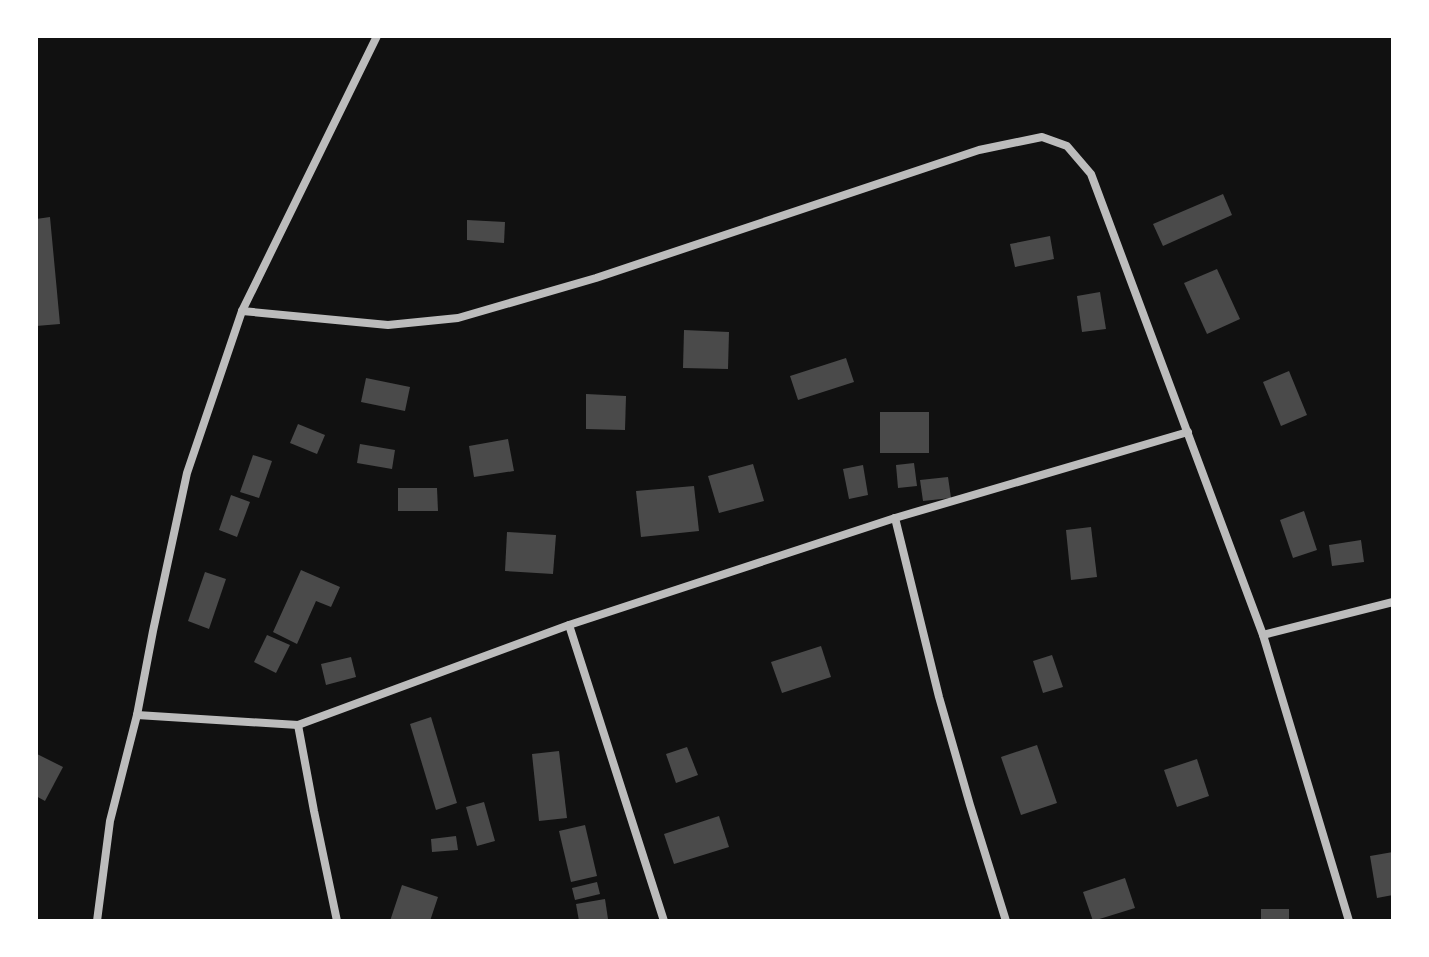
<svg xmlns="http://www.w3.org/2000/svg" width="1429" height="957" font-family="'Nunito Sans',sans-serif">
	<rect width="100%" height="100%" fill="#111"/>
	<g fill="#4a4a4a">
		<path d="M1223,194L1232,215L1163,246L1153,224Z"/>
		<path d="M50,217L60,324L36,326V219Z"/>
		<path d="M467,220L505,222L504,243L467,240Z"/>
		<path d="M1050,236L1054,259L1015,267L1010,244Z"/>
		<path d="M1217,269L1240,319L1207,334L1184,283Z"/>
		<path d="M1100,292L1106,329L1082,332L1077,296Z"/>
		<path d="M684,330L729,332L728,369L683,368Z"/>
		<path d="M846,358L854,382L798,400L790,376Z"/>
		<path d="M1289,371L1307,415L1281,426L1263,382Z"/>
		<path d="M366,378L410,387L405,411L361,402Z"/>
		<path d="M586,394L626,396L625,430L586,429Z"/>
		<rect x="880" y="412" width="49" height="41"/>
		<path d="M298,424L325,435L317,454L290,443Z"/>
		<path d="M508,439L514,471L474,477L469,446Z"/>
		<path d="M360,444L395,450L392,469L357,463Z"/>
		<path d="M253,455L272,461L259,498L240,492Z"/>
		<path d="M914,463L917,486L898,488L896,465Z"/>
		<path d="M753,464L764,501L719,513L708,476Z"/>
		<path d="M863,465L868,495L849,499L843,469Z"/>
		<path d="M948,477L951,498L923,501L920,480Z"/>
		<path d="M694,486L699,531L641,537L636,491Z"/>
		<path d="M398,488H437L438,511H398Z"/>
		<path d="M231,495L250,502L237,537L219,530Z"/>
		<path d="M1304,511L1317,550L1293,558L1280,520Z"/>
		<path d="M1091,527L1097,577L1071,580L1066,530Z"/>
		<path d="M507,532L556,535L553,574L505,571Z"/>
		<path d="M1361,540L1364,562L1332,566L1329,545Z"/>
		<path d="M301,570L340,587L331,607L316,601L297,644L273,632Z"/>
		<path d="M205,572L226,579L209,629L188,621Z"/>
		<path d="M267,635L290,645L276,673L254,662Z"/>
		<path d="M821,646L831,677L782,693L771,662Z"/>
		<path d="M1052,655L1063,687L1043,693L1033,661Z"/>
		<path d="M351,657L356,677L326,685L321,664Z"/>
		<path d="M431,717L457,803L436,810L410,724Z"/>
		<path d="M1037,745L1057,803L1021,815L1001,757Z"/>
		<path d="M687,747L698,775L676,783L666,754Z"/>
		<path d="M559,751L567,818L539,821L532,754Z"/>
		<path d="M37,754L63,767L45,801L36,796Z"/>
		<path d="M1197,759L1209,796L1177,807L1164,770Z"/>
		<path d="M484,802L495,841L477,846L466,807Z"/>
		<path d="M719,816L729,847L674,864L664,834Z"/>
		<path d="M585,825L597,876L571,882L559,831Z"/>
		<path d="M456,836L458,850L432,852L431,839Z"/>
		<path d="M1393,852V895L1377,898L1370,856Z"/>
		<path d="M1125,878L1135,908L1093,921L1083,892Z"/>
		<path d="M597,882L600,894L575,900L572,888Z"/>
		<path d="M402,885L438,897L430,921H390Z"/>
		<path d="M605,899L608,919L579,921L576,904Z"/>
		<rect x="1261" y="909" width="28" height="12"/>
	</g>
	<g fill="none" stroke-linecap="round" stroke-linejoin="round">
		<g stroke="#bcbcbc" stroke-width="8">
			<path d="M242,311L388,325L458,318L596,278L979,150L1042,137L1067,146L1091,174L1263,635L1349,921"/>
			<path d="M895,518L939,697L970,805L1006,921"/>
			<path d="M569,625L664,921"/>
			<path d="M1263,635L1393,602"/>
			<path d="M137,715L298,725L569,625L895,518L1188,432"/>
			<path d="M298,725L314,811L337,921"/>
			<path d="M97,921L110,821L137,715L153,631L187,473L242,311L377,36"/>
		</g>
	</g>
	<rect width="1429" height="957" fill="none" stroke="#ffffff" stroke-width="76"/>
</svg>
